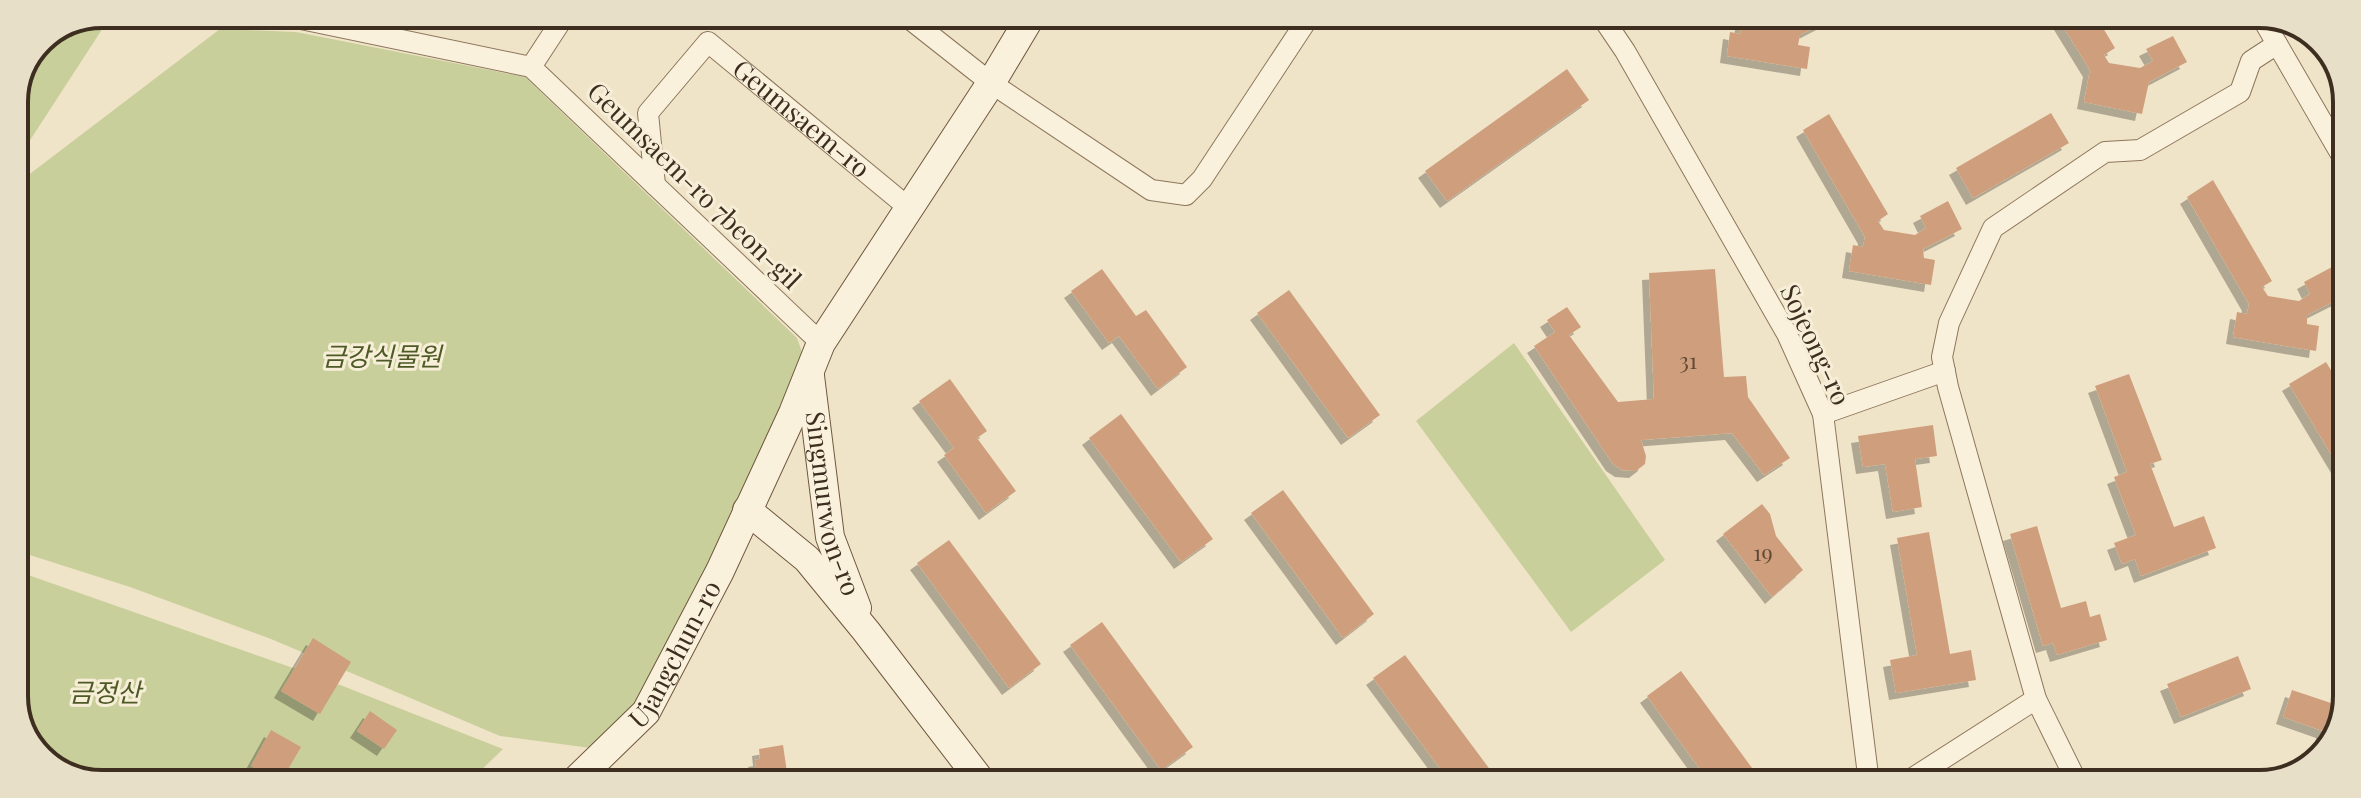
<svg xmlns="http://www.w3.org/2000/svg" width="2361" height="798" font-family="'Playfair Display','Noto Sans KR',serif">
	<defs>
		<filter id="shadow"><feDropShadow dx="-7" dy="7" stdDeviation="0" flood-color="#0004"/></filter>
	</defs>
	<rect width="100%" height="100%" fill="#f0e4c8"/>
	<g fill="#c9cf9b">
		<path d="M102,14H112L14,165V97L40,40Z"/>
		<path d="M220,29L296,32L525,77L797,338L809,372L613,751L500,736L271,639L130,587L14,550V186Z"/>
		<path d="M1514,343L1665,560L1571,632L1416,421Z"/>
		<path d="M14,570L330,681L503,749L471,780L74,779L33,750L14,702Z"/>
	</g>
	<g fill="#cf9f7d" filter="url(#shadow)">
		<path d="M1738,17H1771L1791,21L1798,18H1833L1800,35L1798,45L1810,47L1807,69L1727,56L1730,32L1740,34L1742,23Z"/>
		<path d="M2058,18H2097L2115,48L2104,55L2109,63L2140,68L2153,61L2146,49L2173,36L2187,62L2149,82L2142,114L2084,102L2090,70Z"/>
		<path d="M1567,69L1589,100L1447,201L1425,171Z"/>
		<path d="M2051,113L2069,143L1973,198L1956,168Z"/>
		<path d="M1829,114L1888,214L1878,221L1884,230L1915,235L1926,228L1920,216L1948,201L1962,229L1923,249L1924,258L1935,260L1931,285L1849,271L1853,245L1863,247L1865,237L1803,130Z"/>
		<path d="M2213,180L2272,281L2262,287L2268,296L2299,301L2310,294L2304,282L2332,267L2345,296L2307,315V324L2319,326L2316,351L2233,337L2237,312L2247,314L2249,304L2187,197Z"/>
		<path d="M1102,269L1136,316L1146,310L1187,367L1158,389L1119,336L1109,343L1071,291Z"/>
		<path d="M1715,269L1724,377L1746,376L1748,397L1790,458L1764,475L1732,433L1641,440L1646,456L1645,464L1636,471L1622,470L1613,464L1534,346L1555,332L1547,320L1567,307L1581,327L1569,335L1618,402L1654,399L1649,273Z"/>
		<path d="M1289,290L1380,415L1348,438L1257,313Z"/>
		<path d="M2326,362L2345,393L2344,476L2289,384Z"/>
		<path d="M2129,374L2162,460L2150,464L2174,527L2204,516L2216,548L2141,576L2135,559L2122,564L2114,543L2136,535L2114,477L2127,472L2095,386Z"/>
		<path d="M950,379L987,431L977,438L1016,491L986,513L944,455L954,448L919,401Z"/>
		<path d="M1121,414L1213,539L1181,562L1089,438Z"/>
		<path d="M1933,425L1937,456L1915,459L1922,507L1893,512L1885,464L1863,467L1858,436Z"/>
		<path d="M1283,490L1374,614L1343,638L1251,513Z"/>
		<path d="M1762,504L1770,514L1776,536L1803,570L1772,597L1723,534Z"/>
		<path d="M2037,526L2061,608L2086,601L2090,617L2100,614L2107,640L2057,655L2053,643L2043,646L2010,534Z"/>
		<path d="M1929,532L1950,654L1971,650L1976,680L1896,693L1890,660L1917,655L1897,538Z"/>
		<path d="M949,540L1041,664L1009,688L917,563Z"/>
		<path d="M1102,622L1193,747L1161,770L1070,645Z"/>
		<path d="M313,638L351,662L320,714L281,691Z"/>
		<path d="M1405,655L1497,779L1492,782H1450L1373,678Z"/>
		<path d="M2238,656L2251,689L2181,717L2167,684Z"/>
		<path d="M1681,671L1763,783H1710L1647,696Z"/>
		<path d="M2292,690L2334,704L2343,696L2342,724L2326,747L2323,731L2283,717Z"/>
		<path d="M370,711L397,730L384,749L357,731Z"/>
		<path d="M271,730L301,747L282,780H276L251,766Z"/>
		<path d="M783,745L788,779L758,781L755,760L760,759L759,749Z"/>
		<path d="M2014,770L2022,784L1991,783Z"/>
	</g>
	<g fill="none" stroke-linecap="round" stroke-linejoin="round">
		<g stroke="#8d765c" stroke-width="22">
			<g id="minor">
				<path d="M277,14L531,67L821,343"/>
				<path d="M906,16L991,83L1151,190L1186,195L1202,179L1309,17"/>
				<path d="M1602,17L1625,51L1787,334L1823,414L1869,783"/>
				<path d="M2262,18L2346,163"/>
				<path d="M531,67L565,15"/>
				<path id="s1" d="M655,185L648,113L708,42L909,208"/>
				<path d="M1823,414L1945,371"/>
				<path d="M1905,783L2036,699"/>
				<path d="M2078,784L2036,699L1948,387L1942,357L1949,323L1993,228L2105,152L2140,150L2240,92L2251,61L2277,44"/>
			</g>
		</g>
		<g stroke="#6f573f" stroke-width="30">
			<g id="secondary">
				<path id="s2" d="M810,376L830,537L857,608"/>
				<path d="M747,510L807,559L866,631L981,781"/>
				<path id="s3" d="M576,780L646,712L720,571L793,413L821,343L991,83L1031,16"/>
			</g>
		</g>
		<use href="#minor" stroke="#faf1dc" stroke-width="20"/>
		<use href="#secondary" stroke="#faf1dc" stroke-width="28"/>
	</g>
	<g text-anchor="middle" stroke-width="6" stroke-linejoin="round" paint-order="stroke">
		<g font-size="22" fill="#624a37">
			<text x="1688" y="369">31</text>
			<text x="1763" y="561">19</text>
		</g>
		<g font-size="26" fill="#3d2e20" stroke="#f7eed8">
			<text dy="9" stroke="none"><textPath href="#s1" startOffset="286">Geumsaem-ro</textPath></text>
			<text transform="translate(694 186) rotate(44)" y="9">Geumsaem-ro 7beon-gil</text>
			<text transform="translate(1815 345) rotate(65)" y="9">Sojeong-ro</text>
			<text dy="9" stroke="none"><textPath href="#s2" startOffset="130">Singmurwon-ro</textPath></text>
			<text dy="9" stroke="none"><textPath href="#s3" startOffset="162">Ujangchun-ro</textPath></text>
		</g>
		<g font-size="26" font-style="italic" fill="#4d5a26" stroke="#f7eed8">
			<text x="382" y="366">금강식물원</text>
			<text x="105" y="702">금정산</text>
		</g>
	</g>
	<path d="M0 0H2361V798H0ZM102 28H2259A74 74 0 0 1 2333 102V696A74 74 0 0 1 2259 770H102A74 74 0 0 1 28 696V102A74 74 0 0 1 102 28Z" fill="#e8dfc9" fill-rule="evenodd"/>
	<path fill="none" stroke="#3d2e20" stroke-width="4" d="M102 28H2259A74 74 0 0 1 2333 102V696A74 74 0 0 1 2259 770H102A74 74 0 0 1 28 696V102A74 74 0 0 1 102 28Z"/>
</svg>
